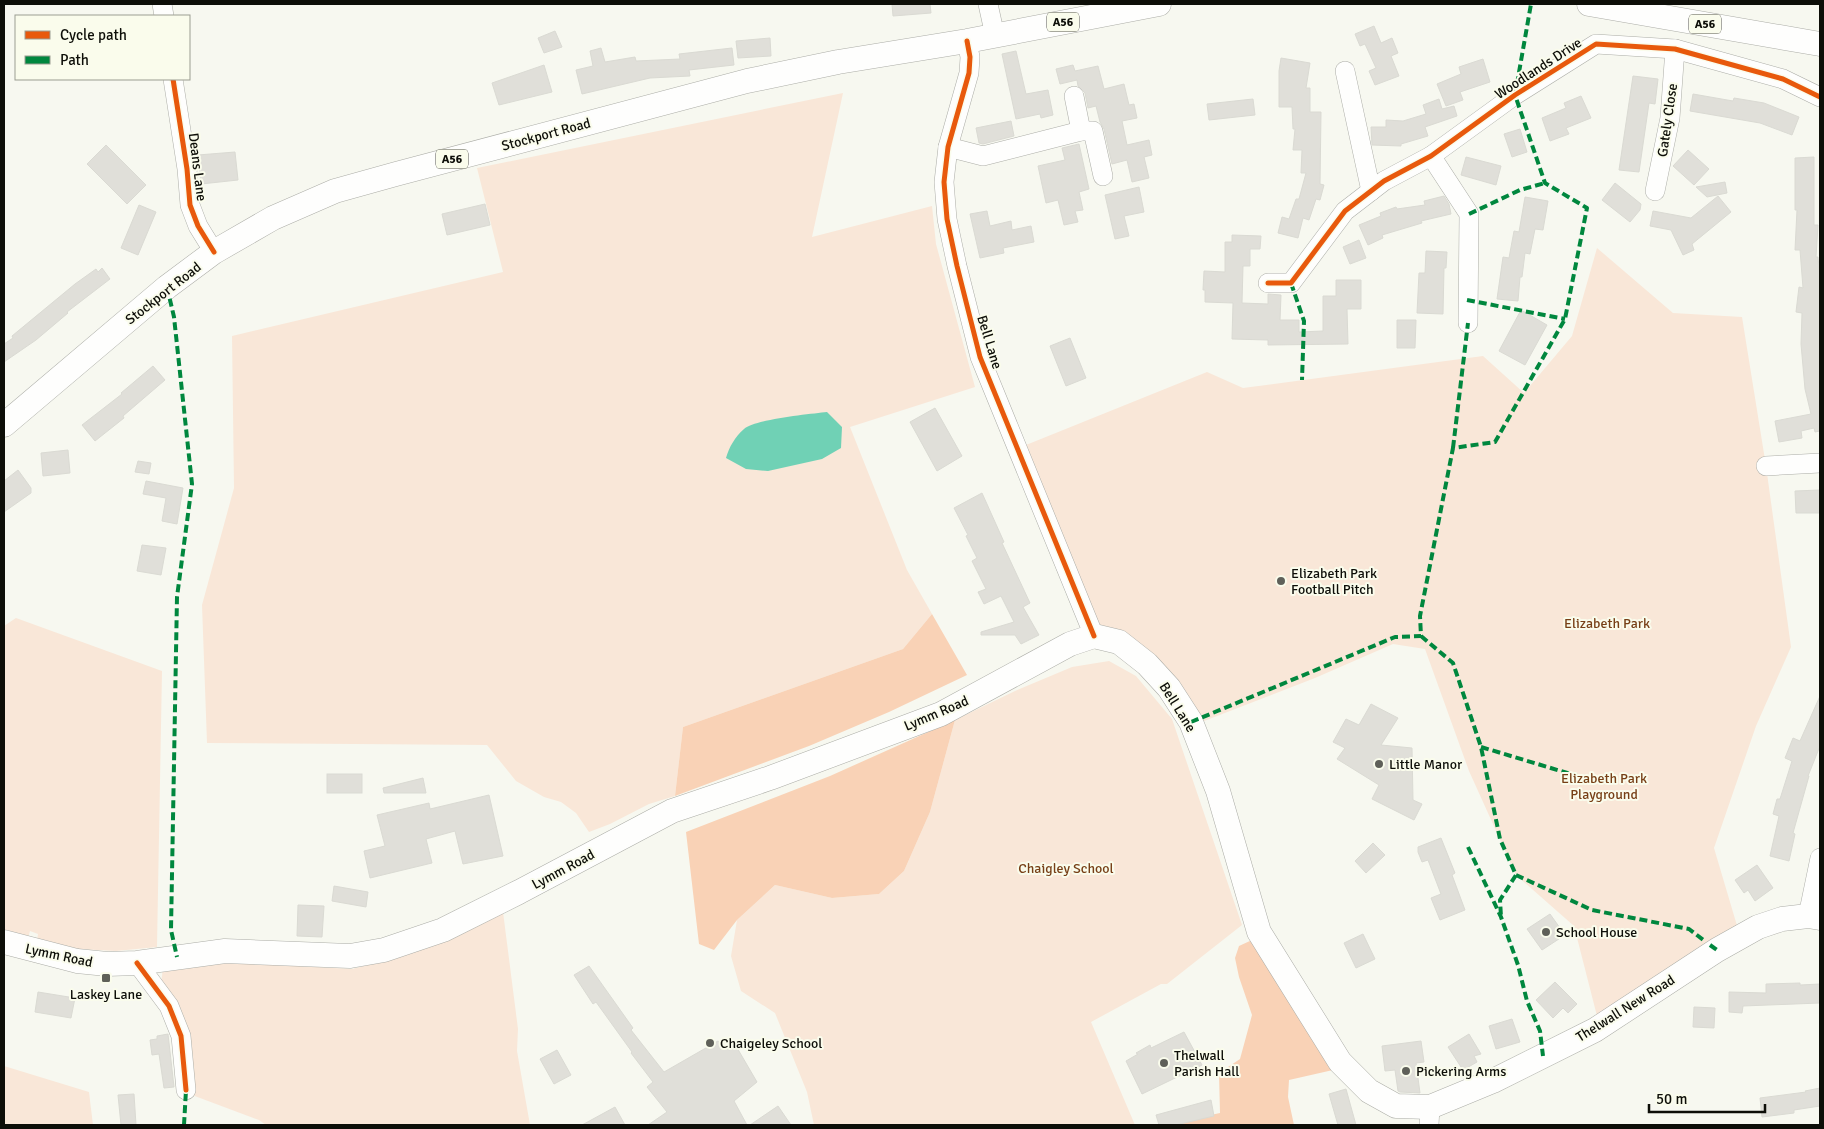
<svg xmlns="http://www.w3.org/2000/svg" width="1824" height="1129" font-family="Signika,sans-serif">
	<rect width="100%" height="100%" fill="#f7f8f0"/>
	<g fill="#f9e7d8">
		<path d="M843,93L812,237L932,206L936,244L975,387L850,427L907,570L932,614L903,649L683,727L675,796L649,804L610,824L589,832L576,813L561,802L544,797L516,781L487,745L207,743L202,605L234,488L232,336L503,272L477,168Z"/>
		<path d="M1597,248L1673,313L1742,317L1766,466L1791,647L1756,726L1714,848L1738,929L1667,968L1597,1016L1574,926L1516,875L1469,771L1425,649L1393,644L1315,678L1199,723L1173,680L1086,631L1021,447L1207,372L1243,388L1483,356L1524,393L1572,336Z"/>
		<path d="M16,618L162,671L157,947L116,951L78,949L37,940L38,934L30,931L28,938L4,931V626Z"/>
		<path d="M1109,661L1136,676L1172,719L1242,925L1167,984H1161L1091,1022L1135,1125H814L807,1092L775,1013L741,991L731,956L737,920L775,885L832,898L879,894L904,871L930,812L955,720L1015,691L1072,667Z"/>
		<path d="M503,912L518,1029L517,1051L530,1125H266L259,1120L192,1095L161,985L163,967L226,962L352,969L398,957Z"/>
		<path d="M4,1066L89,1092L93,1125H4Z"/>
	</g>
	<g fill="#f9d2b6">
		<path d="M932,614L967,675L889,712L809,746L675,796L683,727L903,649Z"/>
		<path d="M955,720L930,812L904,871L879,894L832,898L775,885L737,920L714,950L699,944L686,832L830,776Z"/>
		<path d="M1252,940L1333,1070L1289,1080L1288,1097L1294,1125H1163L1220,1113L1219,1073L1240,1059L1252,1015L1239,977L1235,958L1239,946Z"/>
	</g>
	<path fill="#70d1b5" d="M827,412L842,427L841,448L822,459L768,471L746,469L726,458C729,447 735,437 744,429C756,419 810,414 827,412Z"/>
	<g fill="#e0dfd9" stroke="#dadad3">
		<path d="M892,4H930L931,13L893,16Z"/>
		<path d="M1374,26L1381,43L1392,38L1398,53L1391,56L1399,76L1375,85L1369,71L1376,68L1365,44L1360,46L1355,34Z"/>
		<path d="M555,31L562,47L544,53L538,38Z"/>
		<path d="M770,38L771,56L738,58L736,41Z"/>
		<path d="M601,48L605,62L635,57L636,61L680,59L679,54L732,48L734,65L689,70L690,76L650,78L582,94L576,70L593,66L590,51Z"/>
		<path d="M1016,51L1026,94L1048,90L1053,115L1041,118L1040,114L1016,119L1002,54Z"/>
		<path d="M1281,58L1310,63L1306,88H1310V112H1321L1320,184L1324,185L1320,200L1316,199L1309,220L1303,218L1298,238L1278,233L1282,217L1289,219L1296,199H1299L1306,173H1301L1302,150H1293L1295,129H1293L1292,107H1279V71Z"/>
		<path d="M1483,59L1490,82L1460,92L1463,100L1446,106L1437,84L1461,74L1459,67Z"/>
		<path d="M544,65L552,92L499,105L492,83Z"/>
		<path d="M1073,65L1075,71L1098,66L1104,89L1124,84L1129,105L1134,104L1137,118L1122,121L1127,145L1149,140L1152,155L1144,157L1149,178L1132,182L1127,160L1112,164L1104,129L1100,122L1096,106L1088,108L1085,93L1078,86L1077,80L1060,84L1056,69Z"/>
		<path d="M1633,76L1658,79L1655,104L1649,103L1639,172L1619,170Z"/>
		<path d="M1693,94L1733,101L1734,98L1764,103L1799,117L1792,135L1760,123L1690,111Z"/>
		<path d="M1581,96L1591,118L1566,128L1569,134L1550,141L1542,118L1566,108L1564,103Z"/>
		<path d="M1253,99L1255,115L1209,120L1207,104Z"/>
		<path d="M1439,99L1442,109L1454,106L1457,116L1425,127L1428,136L1401,144V146L1372,145L1371,127H1386V120L1403,121L1426,114L1423,105Z"/>
		<path d="M1011,121L1014,136L983,144L979,143L976,128Z"/>
		<path d="M1520,129L1527,152L1512,157L1504,134Z"/>
		<path d="M1079,144L1089,189L1079,192L1083,210L1075,211L1078,222L1064,225L1058,200L1046,203L1038,166L1065,160L1062,148Z"/>
		<path d="M106,145L146,185L127,204L87,164Z"/>
		<path d="M1688,150L1709,169L1694,185L1673,166Z"/>
		<path d="M235,152L238,180L201,184L198,155Z"/>
		<path d="M1466,157L1501,166L1496,185L1461,175Z"/>
		<path d="M1814,157V225H1818L1816,257H1818L1820,277V431L1815,432L1814,428L1801,431L1802,438L1779,442L1775,421L1811,414L1805,389L1801,344L1802,313L1796,312L1799,287L1803,288L1800,250H1795L1797,210H1795V158Z"/>
		<path d="M1725,182L1727,193L1707,197L1696,187Z"/>
		<path d="M1615,183L1641,204L1640,210L1630,222L1602,200Z"/>
		<path d="M1139,187L1144,212L1124,216L1129,236L1115,239L1105,195Z"/>
		<path d="M1444,196L1449,204L1451,214L1421,221L1422,223L1382,235L1383,238L1368,245L1359,225L1381,216L1380,213L1396,207L1397,209L1425,205L1424,201Z"/>
		<path d="M1718,196L1731,212L1692,244L1694,250L1683,255L1671,230L1650,226L1653,211L1691,218Z"/>
		<path d="M1525,197L1548,201L1543,230L1535,229L1530,254L1525,253L1522,277H1520L1518,301L1497,299L1503,257L1509,258L1514,231L1519,232Z"/>
		<path d="M485,204L490,225L447,235L442,214Z"/>
		<path d="M139,205L156,212L138,255L121,248Z"/>
		<path d="M987,211L990,226L1011,221L1012,230L1031,226L1034,242L1003,248L1004,253L980,258L970,214Z"/>
		<path d="M1232,235L1261,236L1260,249H1250V266H1243L1242,303L1268,304V294L1281,295L1280,320H1299V332L1323,331V296H1336V280H1361V309H1347L1348,344L1268,345V340L1232,339L1233,303L1205,302V290H1203L1204,271L1225,272V242H1232Z"/>
		<path d="M1359,240L1366,258L1350,264L1343,247Z"/>
		<path d="M1426,251L1447,252L1446,268H1444L1443,314L1417,313L1419,273H1425Z"/>
		<path d="M102,268L110,279L67,312L68,313L36,340L4,362V344L13,338L12,336L75,284L96,269L98,272Z"/>
		<path d="M1521,310L1547,325L1525,365L1499,351Z"/>
		<path d="M1397,320H1416L1415,348H1397Z"/>
		<path d="M1070,338L1086,378L1066,386L1050,346Z"/>
		<path d="M153,366L165,380L123,416L124,418L95,441L82,425L122,394L121,393Z"/>
		<path d="M935,408L962,456L937,471L910,422Z"/>
		<path d="M68,450L70,473L43,476L41,453Z"/>
		<path d="M138,461L151,463L149,474L135,472Z"/>
		<path d="M18,470L31,488V493L4,512V481Z"/>
		<path d="M146,481L183,488L177,524L162,521L166,498L143,494Z"/>
		<path d="M1820,490V513H1796L1795,491Z"/>
		<path d="M982,493L1004,542L1002,543L1030,603L1023,607L1039,635L1021,644L1015,635H981V632L1014,622L1001,596L984,604L978,592L986,589L972,561L977,558L966,536L968,535L954,508Z"/>
		<path d="M142,545L166,548L161,575L137,571Z"/>
		<path d="M1820,696V746L1808,776H1809L1793,833L1795,834L1789,861L1770,856L1779,816L1773,814L1777,799H1780L1792,761L1785,758L1793,738L1800,741Z"/>
		<path d="M1371,704L1398,718L1381,745L1412,748L1413,800L1422,804L1414,820L1372,799L1379,785L1337,759L1345,748L1333,742L1346,719L1359,725Z"/>
		<rect x="327" y="774" width="35" height="19"/>
		<path d="M423,778L426,793H384L383,788Z"/>
		<path d="M489,795L503,856L463,864L455,831L426,839L432,863L370,878L364,851L385,846L377,815L429,803L430,809Z"/>
		<path d="M1441,838L1455,873L1452,875L1465,910L1440,920L1431,898L1441,894L1428,860L1422,862L1418,852V847Z"/>
		<path d="M1373,843L1385,855L1366,873L1355,861Z"/>
		<path d="M1757,865L1773,888L1755,901L1748,890L1744,893L1735,880Z"/>
		<path d="M334,886L368,892L366,907L332,901Z"/>
		<path d="M298,905L324,906L322,937L297,936Z"/>
		<path d="M1550,914L1565,935L1542,950L1527,929Z"/>
		<path d="M1363,934L1375,959L1356,968L1344,943Z"/>
		<path d="M589,966L633,1028L631,1030L664,1072L718,1041L729,1050L736,1046L757,1082L734,1101L747,1125H648L667,1112L647,1087L653,1082L631,1053L632,1052L596,1002L593,1004L574,975Z"/>
		<path d="M1555,982L1577,1004L1568,1013L1563,1008L1553,1018L1536,1000Z"/>
		<path d="M1800,983V985L1820,984V1003L1743,1006L1742,1013L1729,1012V992L1766,993V984Z"/>
		<path d="M38,992L75,998L71,1018L35,1012Z"/>
		<path d="M1694,1007L1715,1008L1714,1028L1693,1027Z"/>
		<path d="M1512,1019L1520,1042L1496,1049L1489,1026Z"/>
		<path d="M1184,1032L1202,1065L1142,1094L1126,1061L1138,1054L1136,1053L1150,1045L1151,1048Z"/>
		<path d="M168,1034L174,1087L164,1088L159,1054L152,1055L150,1040L157,1039V1036Z"/>
		<path d="M1469,1034L1481,1054L1474,1056L1477,1062L1463,1070L1448,1047Z"/>
		<path d="M1421,1041L1424,1062L1416,1063L1420,1093L1400,1092L1398,1091L1395,1070L1385,1071L1382,1046Z"/>
		<path d="M557,1050L571,1075L554,1084L540,1059Z"/>
		<path d="M1820,1088V1106L1794,1110V1113L1762,1117L1760,1098L1806,1092L1805,1091Z"/>
		<path d="M1346,1089L1356,1125H1338L1329,1094Z"/>
		<path d="M134,1094L136,1125H121L118,1095Z"/>
		<path d="M1211,1100L1214,1116L1176,1125H1159L1156,1115Z"/>
		<path d="M778,1106L791,1125H750Z"/>
		<path d="M615,1107L625,1125H582Z"/>
	</g>
	<g fill="none" stroke-linecap="round" stroke-linejoin="round">
		<g stroke="#acada7" stroke-width="20">
			<g id="minor">
				<path d="M162,4L164,16"/>
				<path d="M988,4L995,36"/>
				<path d="M967,41L970,57L969,73L948,147L944,182L947,219L957,266L980,357L1094,636"/>
				<path d="M1345,71L1371,191"/>
				<path d="M173,79L187,169L190,205L198,226L214,252"/>
				<path d="M1074,96L1081,131"/>
				<path d="M948,147L983,156L1081,131H1093L1103,176"/>
				<path d="M1431,156L1469,214L1468,323"/>
				<path d="M1655,191L1670,118L1675,49"/>
				<path d="M1268,283H1291L1345,211L1384,181L1431,156L1515,95L1596,44L1675,49L1783,79L1820,97"/>
				<path d="M1766,466L1820,463"/>
				<path d="M1808,916L1820,858"/>
				<path d="M137,963L169,1006L181,1036L186,1090"/>
				<path d="M1429,1125L1430,1107"/>
			</g>
		</g>
		<g stroke="#acada7" stroke-width="25">
			<g id="major">
				<path d="M1589,4L1820,44"/>
				<path d="M4,425L167,287L214,252L273,218L335,191L396,174L747,81L838,62L967,41L1159,4"/>
				<path d="M4,942L77,961L107,964L137,963L225,951L350,956L384,950L443,930L519,892L672,811L770,778L941,714L1070,644L1094,636L1119,642L1147,664L1169,688L1191,722L1218,791L1259,932L1340,1062L1369,1091L1396,1106L1430,1107L1493,1081L1595,1030L1717,950L1758,927L1782,919L1808,916L1820,918"/>
			</g>
		</g>
		<use href="#minor" stroke="#fefefd" stroke-width="19"/>
		<use href="#major" stroke="#fefefd" stroke-width="24"/>
		<g stroke="#00873e" stroke-width="4" stroke-dasharray="8 4" stroke-linecap="butt">
			<path d="M1469,214L1520,190L1545,183"/>
			<path d="M1291,283L1304,321L1302,380"/>
			<path d="M167,287L174,317L192,484L177,597L171,930L177,957"/>
			<path d="M1467,300L1565,319"/>
			<path d="M1453,448L1468,323"/>
			<path d="M1421,636L1453,663L1481,747L1500,839L1516,875L1500,900L1501,917"/>
			<path d="M1191,722L1395,637L1421,636L1420,616L1453,448L1495,442L1565,319L1587,208L1545,183L1515,95L1531,4"/>
			<path d="M1481,747L1594,781"/>
			<path d="M1468,847L1501,917L1518,965L1527,1001L1540,1031L1543,1056"/>
			<path d="M1516,875L1592,910L1689,929L1706,942"/>
			<path d="M1710,945L1717,950"/>
			<path d="M184,1125L186,1090"/>
		</g>
		<g stroke="#fafcec" stroke-width="8">
			<g id="cycleway">
				<path d="M967,41L970,57L969,73L948,147L944,182L947,219L957,266L980,357L1094,636"/>
				<path d="M173,79L187,169L190,205L198,226L214,252"/>
				<path d="M1268,283H1291L1345,211L1384,181L1431,156L1515,95L1596,44L1675,49L1783,79L1820,97"/>
				<path d="M137,963L169,1006L181,1036L186,1090"/>
			</g>
		</g>
		<use href="#cycleway" stroke="#e8590c" stroke-width="5"/>
	</g>
	<g fill="#5f6059" stroke="#fafcec" stroke-width="2">
		<circle cx="1281" cy="581" r="5"/>
		<circle cx="1379" cy="764" r="5"/>
		<circle cx="1546" cy="932" r="5"/>
		<rect x="101" y="973" width="10" height="10" rx="2.5"/>
		<circle cx="710" cy="1043" r="5"/>
		<circle cx="1164" cy="1063" r="5"/>
		<circle cx="1406" cy="1071" r="5"/>
	</g>
	<g text-anchor="middle" stroke-width="4" stroke-linejoin="round" paint-order="stroke">
		<g fill="#fafcec" stroke="#54554c" stroke-width="1">
			<rect x="1047" y="12.5" width="32" height="19" rx="4"/>
			<rect x="1689" y="14.5" width="32" height="19" rx="4"/>
			<rect x="436" y="149.5" width="32" height="19" rx="4"/>
		</g>
		<g font-size="12" font-weight="bold" fill="#0d0e08">
			<text x="1063" y="26">A56</text>
			<text x="1705" y="28">A56</text>
			<text x="452" y="163">A56</text>
		</g>
		<g font-size="14" fill="#0d0e08" stroke="#fafcec">
			<text transform="translate(1538 68) rotate(-33)" y="5">Woodlands Drive</text>
			<text transform="translate(1667 120) rotate(-82)" y="5">Gately Close</text>
			<text transform="translate(546 134) rotate(-15)" y="5">Stockport Road</text>
			<text transform="translate(198 167) rotate(83)" y="5">Deans Lane</text>
			<text transform="translate(163 293) rotate(-38)" y="5">Stockport Road</text>
			<text transform="translate(990 342) rotate(73)" y="5">Bell Lane</text>
			<text transform="translate(1178 707) rotate(58)" y="5">Bell Lane</text>
			<text transform="translate(936 713) rotate(-23)" y="5">Lymm Road</text>
			<text transform="translate(563 869) rotate(-28)" y="5">Lymm Road</text>
			<text transform="translate(59 955) rotate(12)" y="5">Lymm Road</text>
			<text transform="translate(1625 1008) rotate(-32)" y="5">Thelwall New Road</text>
		</g>
		<g font-size="14" fill="#0d0e08" stroke="#fafcec" text-anchor="start">
			<text x="1291" y="578">Elizabeth Park<tspan x="1291" dy="16">Football Pitch</tspan></text>
			<text x="1389" y="769">Little Manor</text>
			<text x="1556" y="937">School House</text>
			<text x="106" y="999" text-anchor="middle">Laskey Lane</text>
			<text x="720" y="1048">Chaigeley School</text>
			<text x="1174" y="1060">Thelwall<tspan x="1174" dy="16">Parish Hall</tspan></text>
			<text x="1416" y="1076">Pickering Arms</text>
		</g>
		<g font-size="14" fill="#773f16" stroke="#fafcec">
			<text x="1607" y="628">Elizabeth Park</text>
			<text x="1604" y="783">Elizabeth Park<tspan x="1604" dy="16">Playground</tspan></text>
			<text x="1066" y="873">Chaigley School</text>
		</g>
	</g>
	<rect width="1824" height="1129" fill="none" stroke="#0d0e08" stroke-width="10"/>
	<rect x="15" y="15" width="175" height="65" fill="#fafcec" stroke="#9b9d91"/>
	<rect x="25" y="31" width="25" height="8" fill="#e8590c" stroke="#9b9d91"/>
	<text x="60" y="40" font-size="15" fill="#0d0e08">Cycle path</text>
	<rect x="25" y="56" width="25" height="8" fill="#00873e" stroke="#9b9d91"/>
	<text x="60" y="65" font-size="15" fill="#0d0e08">Path</text>
	<path d="M1649 1104v8h116v-8" fill="none" stroke="#0d0e08" stroke-width="2.5"/>
	<text x="1656" y="1104" font-size="15" fill="#0d0e08" stroke="#fafcec" stroke-width="4" paint-order="stroke">50 m</text>
</svg>
